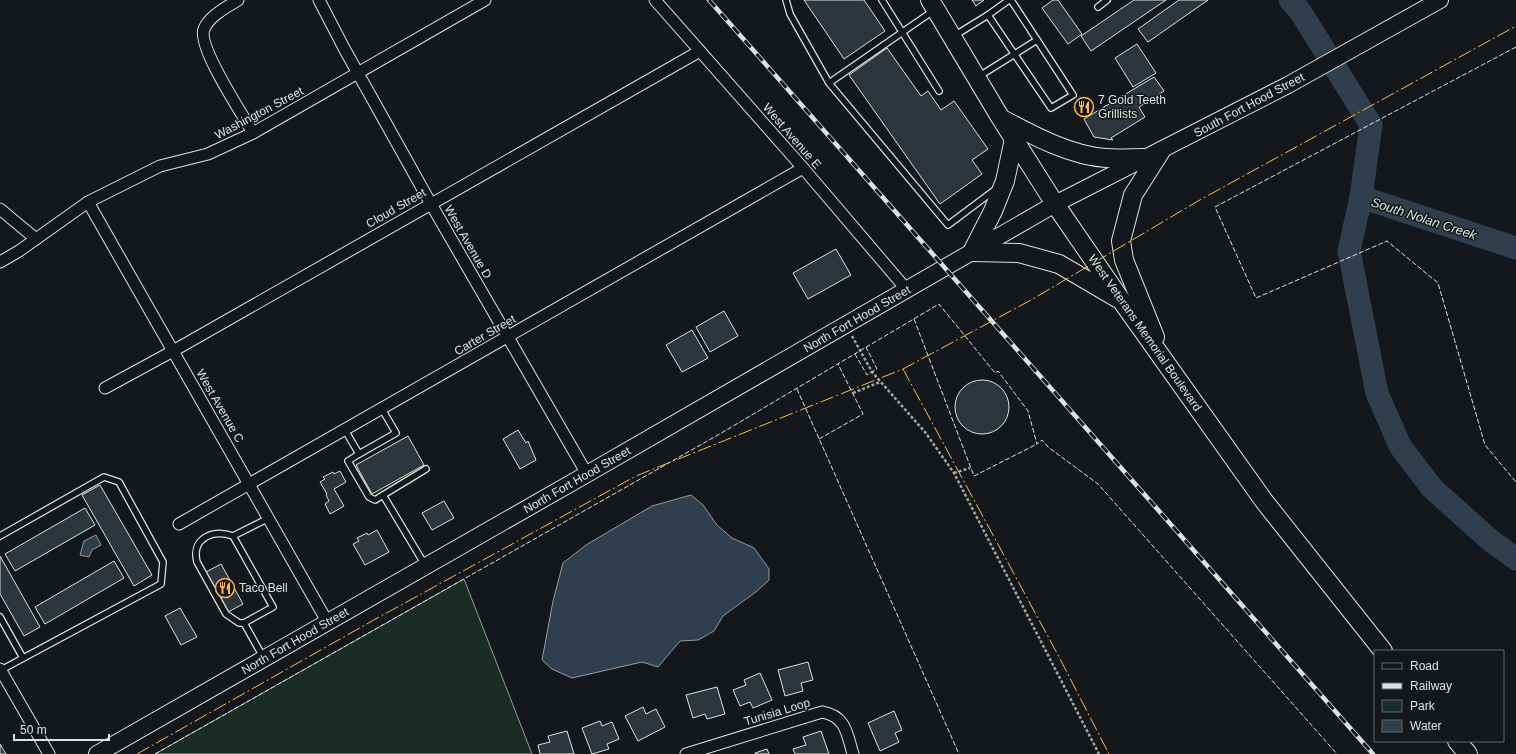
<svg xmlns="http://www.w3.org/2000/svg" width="1516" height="754" font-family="Arial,sans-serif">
	<rect width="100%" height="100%" fill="#14181c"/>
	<path fill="#1a2d24" stroke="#939e99" d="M464,579L532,754H155Z"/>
	<g fill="#2f3f4d" stroke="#939e99">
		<path d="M691,495L703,505L717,525L732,538L754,548L769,569V580L757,591L723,616L714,631L698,640L680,641L658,667L642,662L572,678L552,669L542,660L553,601L563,563L586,545L652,506Z"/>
		<path d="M96,535L101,545L92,550L89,557L80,555L84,541Z"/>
	</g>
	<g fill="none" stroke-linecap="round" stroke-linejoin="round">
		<g stroke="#2f3f4d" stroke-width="23">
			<path d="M1290,0L1300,11L1371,125L1361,197L1349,251L1377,393L1400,446L1432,488L1490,540L1516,559"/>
			<path d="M1361,197L1516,248"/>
		</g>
	</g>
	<g fill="#2c363c" stroke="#d8e6dc">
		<path d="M804,0H864L885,31L844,59Z"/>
		<path d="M972,0H984L976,6Z"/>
		<path d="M1053,0H1058L1082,34L1068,44L1042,8Z"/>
		<path d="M1134,0H1166L1091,51L1081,36Z"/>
		<path d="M1179,0H1208L1148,42L1138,29Z"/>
		<path d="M1137,44L1156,73L1133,87L1115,58Z"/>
		<path d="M887,48L921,96L928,91L941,110L954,101L988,149L972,160L982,174L940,204L849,75Z"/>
		<path d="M1154,77L1164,91L1139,107L1145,117L1111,138L1113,140L1094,137L1084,119Z"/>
		<path d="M836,249L851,275L808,299L793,273Z"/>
		<path d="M724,311L738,336L710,352L696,327Z"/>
		<path d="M692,330L708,358L682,372L666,345Z"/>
		<circle cx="982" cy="407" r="27"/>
		<path d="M518,430L526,443L528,441L536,460L520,469L503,439Z"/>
		<path d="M408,436L424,465L372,494L356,465Z"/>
		<path d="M340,471L346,482L334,489L344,506L330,514L325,504L329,501L326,495L327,494L320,482L325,479L323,477L333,472L334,474Z"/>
		<path d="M100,485L152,575L134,586L82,495Z"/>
		<path d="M444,501L454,518L432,530L422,513Z"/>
		<path d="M85,508L95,525L15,571L5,554Z"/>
		<path d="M377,530L389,552L365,565L353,544L359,541L357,538L367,533L368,535Z"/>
		<path d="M0,556L40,627L24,636L0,594Z"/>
		<path d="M114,561L124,578L45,624L35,607Z"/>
		<path d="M221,564L243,604L228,612L206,572Z"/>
		<path d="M180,608L197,637L181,645L165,616Z"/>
		<path d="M808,662L813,680L801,683L803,691L785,696L778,670Z"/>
		<path d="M760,673L772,700L753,708L750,702L740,706L733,690L746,685L744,680Z"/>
		<path d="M717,687L725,714L707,719L705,714L693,718L686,695Z"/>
		<path d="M643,707L646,714L656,709L665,727L638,741L625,716Z"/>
		<path d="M894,711L902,730L895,733L899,742L880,751L868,723Z"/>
		<path d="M600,721L602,726L612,722L619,739L607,744L609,749L592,754L582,728Z"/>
		<path d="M567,731L574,754H540L538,745L550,742L548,736Z"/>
		<path d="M821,731L829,754H795L793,749L806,745L803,737Z"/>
		<path d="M0,744L6,754H0Z"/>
		<path d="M767,749L769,754H755V753Z"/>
	</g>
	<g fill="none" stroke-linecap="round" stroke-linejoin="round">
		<g stroke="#d8e6dc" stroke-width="8">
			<g id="lane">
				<path d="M786,0L790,14L829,83"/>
				<path d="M882,0L939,91"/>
				<path d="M1009,0L988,15L1051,108L1073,95L1011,0"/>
				<path d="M1098,7L1107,0"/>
				<path d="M933,11L829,83L948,225L996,189"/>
				<path d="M954,36L988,15"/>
				<path d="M978,77L1037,40"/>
				<path d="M345,430L359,454L396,433L382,409"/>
				<path d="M359,454L348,461L369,497L375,500L426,469"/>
				<path d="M383,495L425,565"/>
				<path d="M0,536L104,477L119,482L163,562L161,584L1,670"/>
				<path d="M233,536C213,529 191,538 197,562L226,614L239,623H244"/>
				<path d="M0,617L23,658"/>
				<path d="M263,657L244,623L273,607L233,536L269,518"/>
			</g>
		</g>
		<g stroke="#d8e6dc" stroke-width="13">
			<g id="street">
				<path d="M238,0C227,7 209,16 204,29C197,47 243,115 253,133"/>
				<path d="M319,0L345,50L431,204L587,474"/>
				<path d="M655,0L803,168L907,290"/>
				<path d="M88,202L328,623"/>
				<path d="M0,209L36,239"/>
				<path d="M0,262L19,251L88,202L160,166L208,154L253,133L485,0"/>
				<path d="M105,388L173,351L700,51"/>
				<path d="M179,524L803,168"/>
				<path d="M0,669L49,754"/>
				<path d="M686,754L822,712C846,716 847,734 853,754"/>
			</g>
		</g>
		<g stroke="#d8e6dc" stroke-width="18">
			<path id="secondary" d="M97,754L587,474L1055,204L1288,85L1440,0"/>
		</g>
		<g stroke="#d8e6dc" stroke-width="20">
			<g id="primary">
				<path d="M930,0L1000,117L1055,204L1121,300L1264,501L1383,651"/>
				<path d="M1002,119C1032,135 1071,156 1106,158C1118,159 1131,158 1143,158"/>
				<path d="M1014,139L1005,181L993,211L972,252L1019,253L1059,264L1117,298"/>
				<path d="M1155,337L1124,260L1121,241L1133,195L1161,151"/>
				<path d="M1457,741L1468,754"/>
			</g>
		</g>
		<g stroke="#9da8a2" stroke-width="2.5" stroke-dasharray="3 2" stroke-linecap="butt">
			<path d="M852,336L872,372L925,432L954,473L1099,754"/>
			<path d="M853,393L880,382"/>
			<path d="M954,473L970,468"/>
		</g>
		<use href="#lane" stroke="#14181c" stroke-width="5.5"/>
		<use href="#street" stroke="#14181c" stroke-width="11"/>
		<use href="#secondary" stroke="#14181c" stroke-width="16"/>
		<use href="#primary" stroke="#14181c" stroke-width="18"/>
		<g stroke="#d8e6dc" stroke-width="4.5">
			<path id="rail" d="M709,0L1373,754"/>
		</g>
		<use href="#rail" stroke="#14181c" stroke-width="3" stroke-dasharray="9" stroke-linecap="butt"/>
		<g stroke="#d8e6dc" stroke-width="1" stroke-dasharray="5 2" stroke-linecap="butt">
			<path d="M1516,47L1215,207L1256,298L1387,241L1438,283L1485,445L1516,482"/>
			<path d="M914,319L974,476L1037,444"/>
			<path d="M855,354L867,375L877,369L866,347"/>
			<path d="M797,389L959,754"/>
			<path d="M819,439L863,414L838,364"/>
			<path d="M155,754L718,435L939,304L995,373L998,371L1028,411L1037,444L1042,440L1048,447L1098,484L1337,754"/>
		</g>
		<g stroke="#ffb74d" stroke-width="1" stroke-dasharray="14 3 2 3" stroke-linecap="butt">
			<path d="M903,369L1058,655L1109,754"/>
			<path d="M137,754L372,621L636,476L903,369L1031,300L1198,201L1516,26"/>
		</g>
	</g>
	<defs>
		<g id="restaurant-ring" transform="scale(1)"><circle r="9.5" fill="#14181c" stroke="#ffb74d" stroke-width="1.5"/><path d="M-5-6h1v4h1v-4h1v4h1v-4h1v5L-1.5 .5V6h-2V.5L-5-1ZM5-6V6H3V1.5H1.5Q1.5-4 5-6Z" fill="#ffb74d"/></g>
	</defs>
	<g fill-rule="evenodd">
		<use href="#restaurant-ring" x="1084" y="107"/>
		<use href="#restaurant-ring" x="225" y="588"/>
	</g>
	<g text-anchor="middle" stroke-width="3" stroke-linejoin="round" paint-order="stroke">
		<g font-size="12" fill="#d8e6dc" stroke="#14181c" text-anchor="start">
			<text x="1098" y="104">7 Gold Teeth<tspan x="1098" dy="14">Grillists</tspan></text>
			<text x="239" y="592">Taco Bell</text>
		</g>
		<g font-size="12" fill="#d8e6dc" stroke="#14181c">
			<text transform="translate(1249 105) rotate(-28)" y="4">South Fort Hood Street</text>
			<text transform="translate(259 113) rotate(-28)" y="4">Washington Street</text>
			<text transform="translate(792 136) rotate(49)" y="4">West Avenue E</text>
			<text transform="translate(396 208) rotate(-30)" y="4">Cloud Street</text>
			<text transform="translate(468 242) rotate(60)" y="4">West Avenue D</text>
			<text transform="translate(857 319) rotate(-30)" y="4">North Fort Hood Street</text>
			<text transform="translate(1145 333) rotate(55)" y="4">West Veterans Memorial Boulevard</text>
			<text transform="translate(485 335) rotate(-30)" y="4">Carter Street</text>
			<text transform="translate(220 406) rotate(60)" y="4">West Avenue C</text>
			<text transform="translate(577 480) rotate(-30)" y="4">North Fort Hood Street</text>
			<text transform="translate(295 641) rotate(-30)" y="4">North Fort Hood Street</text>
			<text transform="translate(777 712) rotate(-17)" y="4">Tunisia Loop</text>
		</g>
		<g font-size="13" font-style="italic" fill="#d8e6dc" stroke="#14181c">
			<text transform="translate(1424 218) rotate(18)" y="5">South Nolan Creek</text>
		</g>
	</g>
	<rect x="1374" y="650" width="130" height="92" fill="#14181c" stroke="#626a69"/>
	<rect x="1382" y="663" width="20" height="6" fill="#14181c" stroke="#626a69"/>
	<text x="1410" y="670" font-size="12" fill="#d8e6dc">Road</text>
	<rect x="1382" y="683" width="20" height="6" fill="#d8e6dc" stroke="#626a69"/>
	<text x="1410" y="690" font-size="12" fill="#d8e6dc">Railway</text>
	<rect x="1382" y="700" width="20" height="12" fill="#1a2d24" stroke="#626a69"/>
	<text x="1410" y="710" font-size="12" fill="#d8e6dc">Park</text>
	<rect x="1382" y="720" width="20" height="12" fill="#2f3f4d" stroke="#626a69"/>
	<text x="1410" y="730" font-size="12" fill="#d8e6dc">Water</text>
	<path d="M14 734v6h95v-6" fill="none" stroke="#d8e6dc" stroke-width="2"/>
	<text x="20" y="734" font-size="12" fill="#d8e6dc" stroke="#14181c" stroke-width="3" paint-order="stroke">50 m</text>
</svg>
